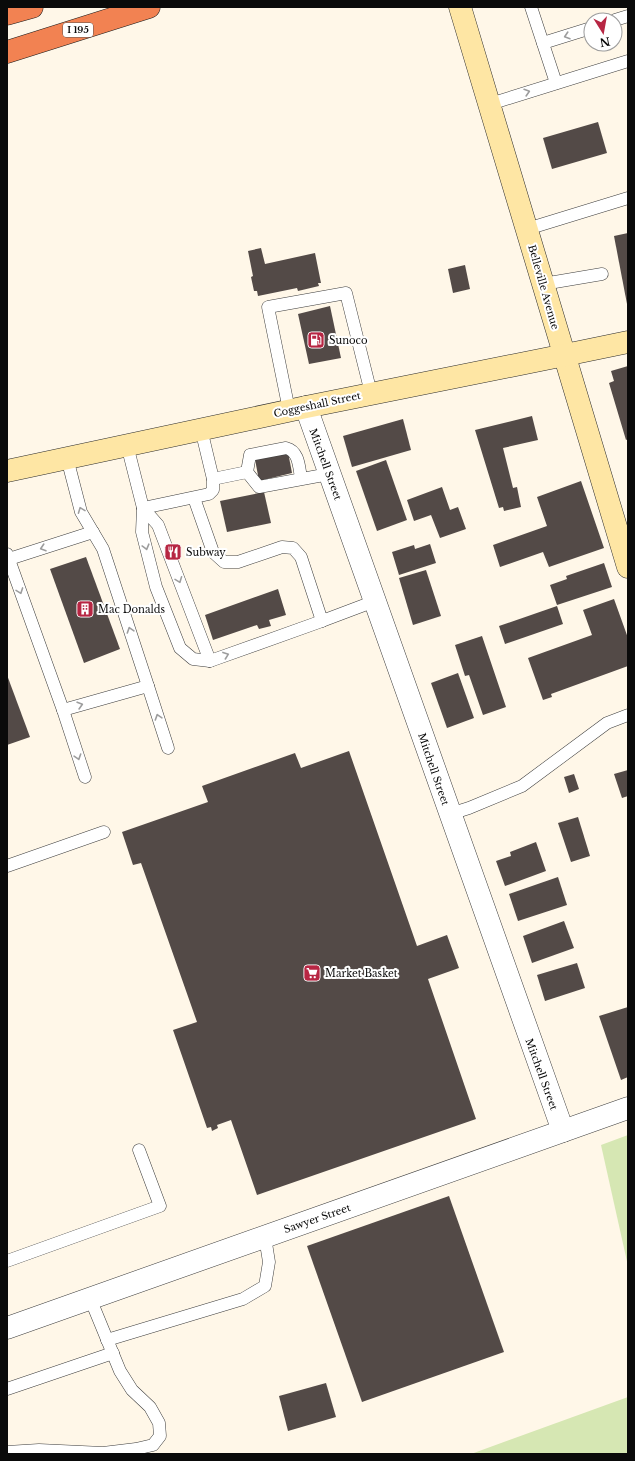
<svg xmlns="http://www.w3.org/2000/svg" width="635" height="1461" font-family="'Libre Baskerville',serif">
	<rect width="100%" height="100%" fill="#fff7e8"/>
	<g fill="#d6e7b3">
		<path d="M628,1135V1266L601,1145Z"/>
		<path d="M628,1397V1454H471Z"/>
	</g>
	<g fill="#534a47">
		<path d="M598,122L607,153L552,169L543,138Z"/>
		<path d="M628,233V304H627L614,236Z"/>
		<path d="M261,248L265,264L315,253L321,283H318L319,286L298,291L297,288L258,296L257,291H254L251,277L253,276L248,251Z"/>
		<path d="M465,265L470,289L453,293L448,269Z"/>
		<path d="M330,306L341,358L309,364L298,314Z"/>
		<path d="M628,366V439L626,440L609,383L614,381L611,371Z"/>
		<path d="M532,416L538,440L503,448L513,488L517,487L521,507L504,511L503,507L499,508L475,430Z"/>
		<path d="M403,419L411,450L352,467L343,436Z"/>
		<path d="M288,452L292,473L259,481L255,459Z"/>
		<path d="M386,460L407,520L377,531L356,471Z"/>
		<path d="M581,481L604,548L549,567L543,552L500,567L493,545L547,526L537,497Z"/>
		<path d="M442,487L450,510L458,507L466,529L440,538L431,515L414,521L407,500Z"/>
		<path d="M264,492L271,523L227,532L220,501Z"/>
		<path d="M430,544L436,563L399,575L392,552L414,545L415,549Z"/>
		<path d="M86,557L120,649L84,663L50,569Z"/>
		<path d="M604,563L612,587L557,605L550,585L567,579L566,576Z"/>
		<path d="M426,570L441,616L413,625L399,578Z"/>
		<path d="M278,589L286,615L269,620L271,626L259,629L257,625L213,640L205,615Z"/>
		<path d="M614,599L628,638V666L551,694L552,697L543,700L528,658L592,635L583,610Z"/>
		<path d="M557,606L563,624L505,644L499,626Z"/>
		<path d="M482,636L506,707L483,715L469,675L465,676L455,645Z"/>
		<path d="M458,673L474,718L447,728L431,683Z"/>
		<path d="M7,675L30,737L7,745Z"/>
		<path d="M349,751L417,946L447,935L459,968L428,979L476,1119L257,1195L231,1120L217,1125L218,1128L212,1131L211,1127L207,1128L173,1030L197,1022L141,863L133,865L122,832L208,802L202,786L295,753L301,768Z"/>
		<path d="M628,770V796L622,798L614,774Z"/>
		<path d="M574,774L579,789L569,793L564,777Z"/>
		<path d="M578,817L590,856L571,862L558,823Z"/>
		<path d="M536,842L546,871L505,886L496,861L511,856L510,852Z"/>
		<path d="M558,877L567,905L518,921L509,894Z"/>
		<path d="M564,921L574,948L532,963L523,936Z"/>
		<path d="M577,963L585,988L545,1001L537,975Z"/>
		<path d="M628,1007V1077L621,1080L599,1016Z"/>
		<path d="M449,1196L504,1352L362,1402L307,1246Z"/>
		<path d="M326,1383L336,1417L288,1431L279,1396Z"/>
	</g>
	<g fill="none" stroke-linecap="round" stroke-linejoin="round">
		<g stroke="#3d3d3d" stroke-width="13">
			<g id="lane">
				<path d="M531,7L556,83"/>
				<path d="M615,20L628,16"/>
				<path d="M543,43L591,28"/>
				<path d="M490,104L628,61"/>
				<path d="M527,229L628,198"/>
				<path d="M543,284L602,274"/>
				<path d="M289,410L268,307L346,293L371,393"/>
				<path d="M127,445L143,508L142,532L156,587L180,648L193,659L210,661L322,621"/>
				<path d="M301,478C299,467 299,451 286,448L250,455L247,472L259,487L329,474"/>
				<path d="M213,479L247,472"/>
				<path d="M194,498L213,552L224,562H238L282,547L293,548L301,557L322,621L375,601"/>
				<path d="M143,508L158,525L210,661"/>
				<path d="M143,508L209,494L213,490V479L201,429"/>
				<path d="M7,554L63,710L148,686L103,549L81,512L67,458"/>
				<path d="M9,559L93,532"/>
				<path d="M148,686L168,748"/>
				<path d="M63,710L85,777"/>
				<path d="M450,814L469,808L522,786L607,723L628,715"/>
				<path d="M7,866L104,832"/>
				<path d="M7,1261L160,1206L139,1150"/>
				<path d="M107,1340L243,1299L265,1286L269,1262L265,1237"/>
				<path d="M7,1389L113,1353"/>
				<path d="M7,1452L39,1450L103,1453L136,1449L153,1445L160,1436L159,1423L150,1407L132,1390L120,1371L90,1298"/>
			</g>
		</g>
		<g stroke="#3d3d3d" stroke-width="23">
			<g id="street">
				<path d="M306,407L563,1131"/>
				<path d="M7,1328L628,1108"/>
			</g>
		</g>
		<g stroke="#2c2c2c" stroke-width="23">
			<g id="secondary">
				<path d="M460,7L628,567"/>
				<path d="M7,471L306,407L565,355L628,342"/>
			</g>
		</g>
		<g stroke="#1b1b1b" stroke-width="23">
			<g id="highway">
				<path d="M7,14L32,7"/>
				<path d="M7,52L149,7"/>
			</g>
		</g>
		<use href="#lane" stroke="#fff" stroke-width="12"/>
		<use href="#street" stroke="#fff" stroke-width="22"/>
		<use href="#secondary" stroke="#fee6a4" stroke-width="22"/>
		<use href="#highway" stroke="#f28252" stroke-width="22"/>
	</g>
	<defs><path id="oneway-chevron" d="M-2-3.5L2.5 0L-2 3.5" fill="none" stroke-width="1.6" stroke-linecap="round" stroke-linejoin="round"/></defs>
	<g stroke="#9d9d9d">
		<use href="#oneway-chevron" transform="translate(567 36) rotate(162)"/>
		<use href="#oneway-chevron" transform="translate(527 92) rotate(-17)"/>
		<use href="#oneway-chevron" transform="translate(81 510) rotate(-111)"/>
		<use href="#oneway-chevron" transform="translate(146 547) rotate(75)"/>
		<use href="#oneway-chevron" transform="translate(43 548) rotate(162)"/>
		<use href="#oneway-chevron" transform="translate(179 580) rotate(69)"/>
		<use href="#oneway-chevron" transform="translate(20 591) rotate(70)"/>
		<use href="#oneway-chevron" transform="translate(130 630) rotate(-108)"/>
		<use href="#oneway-chevron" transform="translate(226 655) rotate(-20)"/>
		<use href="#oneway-chevron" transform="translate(80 705) rotate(-16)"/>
		<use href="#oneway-chevron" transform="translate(158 717) rotate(-108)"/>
		<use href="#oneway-chevron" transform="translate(78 757) rotate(72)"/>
	</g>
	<defs>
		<g id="fuel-square" transform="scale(0.9)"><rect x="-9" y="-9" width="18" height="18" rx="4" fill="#b72643" stroke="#fff"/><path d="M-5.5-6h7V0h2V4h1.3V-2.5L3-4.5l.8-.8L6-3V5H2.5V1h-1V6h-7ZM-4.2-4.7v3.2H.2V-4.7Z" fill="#fff"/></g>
		<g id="restaurant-square" transform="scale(0.9)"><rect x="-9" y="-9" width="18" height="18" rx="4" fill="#b72643" stroke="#fff"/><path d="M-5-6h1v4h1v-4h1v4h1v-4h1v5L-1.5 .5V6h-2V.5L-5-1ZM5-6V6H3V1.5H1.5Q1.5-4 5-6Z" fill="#fff"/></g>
		<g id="building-square" transform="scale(0.9)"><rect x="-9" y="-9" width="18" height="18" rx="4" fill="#b72643" stroke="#fff"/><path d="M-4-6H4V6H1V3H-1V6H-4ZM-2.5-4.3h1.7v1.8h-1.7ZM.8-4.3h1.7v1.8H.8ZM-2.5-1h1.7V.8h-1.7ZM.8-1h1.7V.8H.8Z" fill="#fff"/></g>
		<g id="supermarket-square" transform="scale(0.9)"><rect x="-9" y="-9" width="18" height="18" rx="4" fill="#b72643" stroke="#fff"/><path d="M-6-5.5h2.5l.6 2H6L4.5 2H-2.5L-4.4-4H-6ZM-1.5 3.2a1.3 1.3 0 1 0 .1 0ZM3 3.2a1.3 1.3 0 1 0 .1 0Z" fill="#fff"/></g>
	</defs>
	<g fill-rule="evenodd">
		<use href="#fuel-square" x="316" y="340"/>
		<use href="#restaurant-square" x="173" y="552"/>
		<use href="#building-square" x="85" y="609"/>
		<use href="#supermarket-square" x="312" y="973"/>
	</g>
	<g text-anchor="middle" stroke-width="4" stroke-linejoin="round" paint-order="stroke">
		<rect fill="#fff" stroke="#545454" stroke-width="1" x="63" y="23" width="30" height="14" rx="3"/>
		<g font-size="9" font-weight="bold" fill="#0a0a0a">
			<text x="78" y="33">I 195</text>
		</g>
		<g font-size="10" fill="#0a0a0a" stroke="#fff">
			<text transform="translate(544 287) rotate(74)" y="4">Belleville Avenue</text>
			<text transform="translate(317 404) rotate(-12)" y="4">Coggeshall Street</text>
			<text transform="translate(326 464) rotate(70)" y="4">Mitchell Street</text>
			<text transform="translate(434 769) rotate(71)" y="4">Mitchell Street</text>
			<text transform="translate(542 1074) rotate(70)" y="4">Mitchell Street</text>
			<text transform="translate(317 1218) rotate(-19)" y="4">Sawyer Street</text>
		</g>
		<g font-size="10" fill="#0a0a0a" stroke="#fff" text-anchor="start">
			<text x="329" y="344">Sunoco</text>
			<text x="186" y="556">Subway</text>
			<text x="98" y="613">Mac Donalds</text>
			<text x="325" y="977">Market Basket</text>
		</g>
	</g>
	<rect width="635" height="1461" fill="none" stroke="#0a0a0a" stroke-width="16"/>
	<g transform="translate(603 32) rotate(169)"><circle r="19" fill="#ffffff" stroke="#9d9d9d"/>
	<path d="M0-3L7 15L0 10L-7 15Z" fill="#b72643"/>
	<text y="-6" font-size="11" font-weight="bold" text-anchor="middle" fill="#0a0a0a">N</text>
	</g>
</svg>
